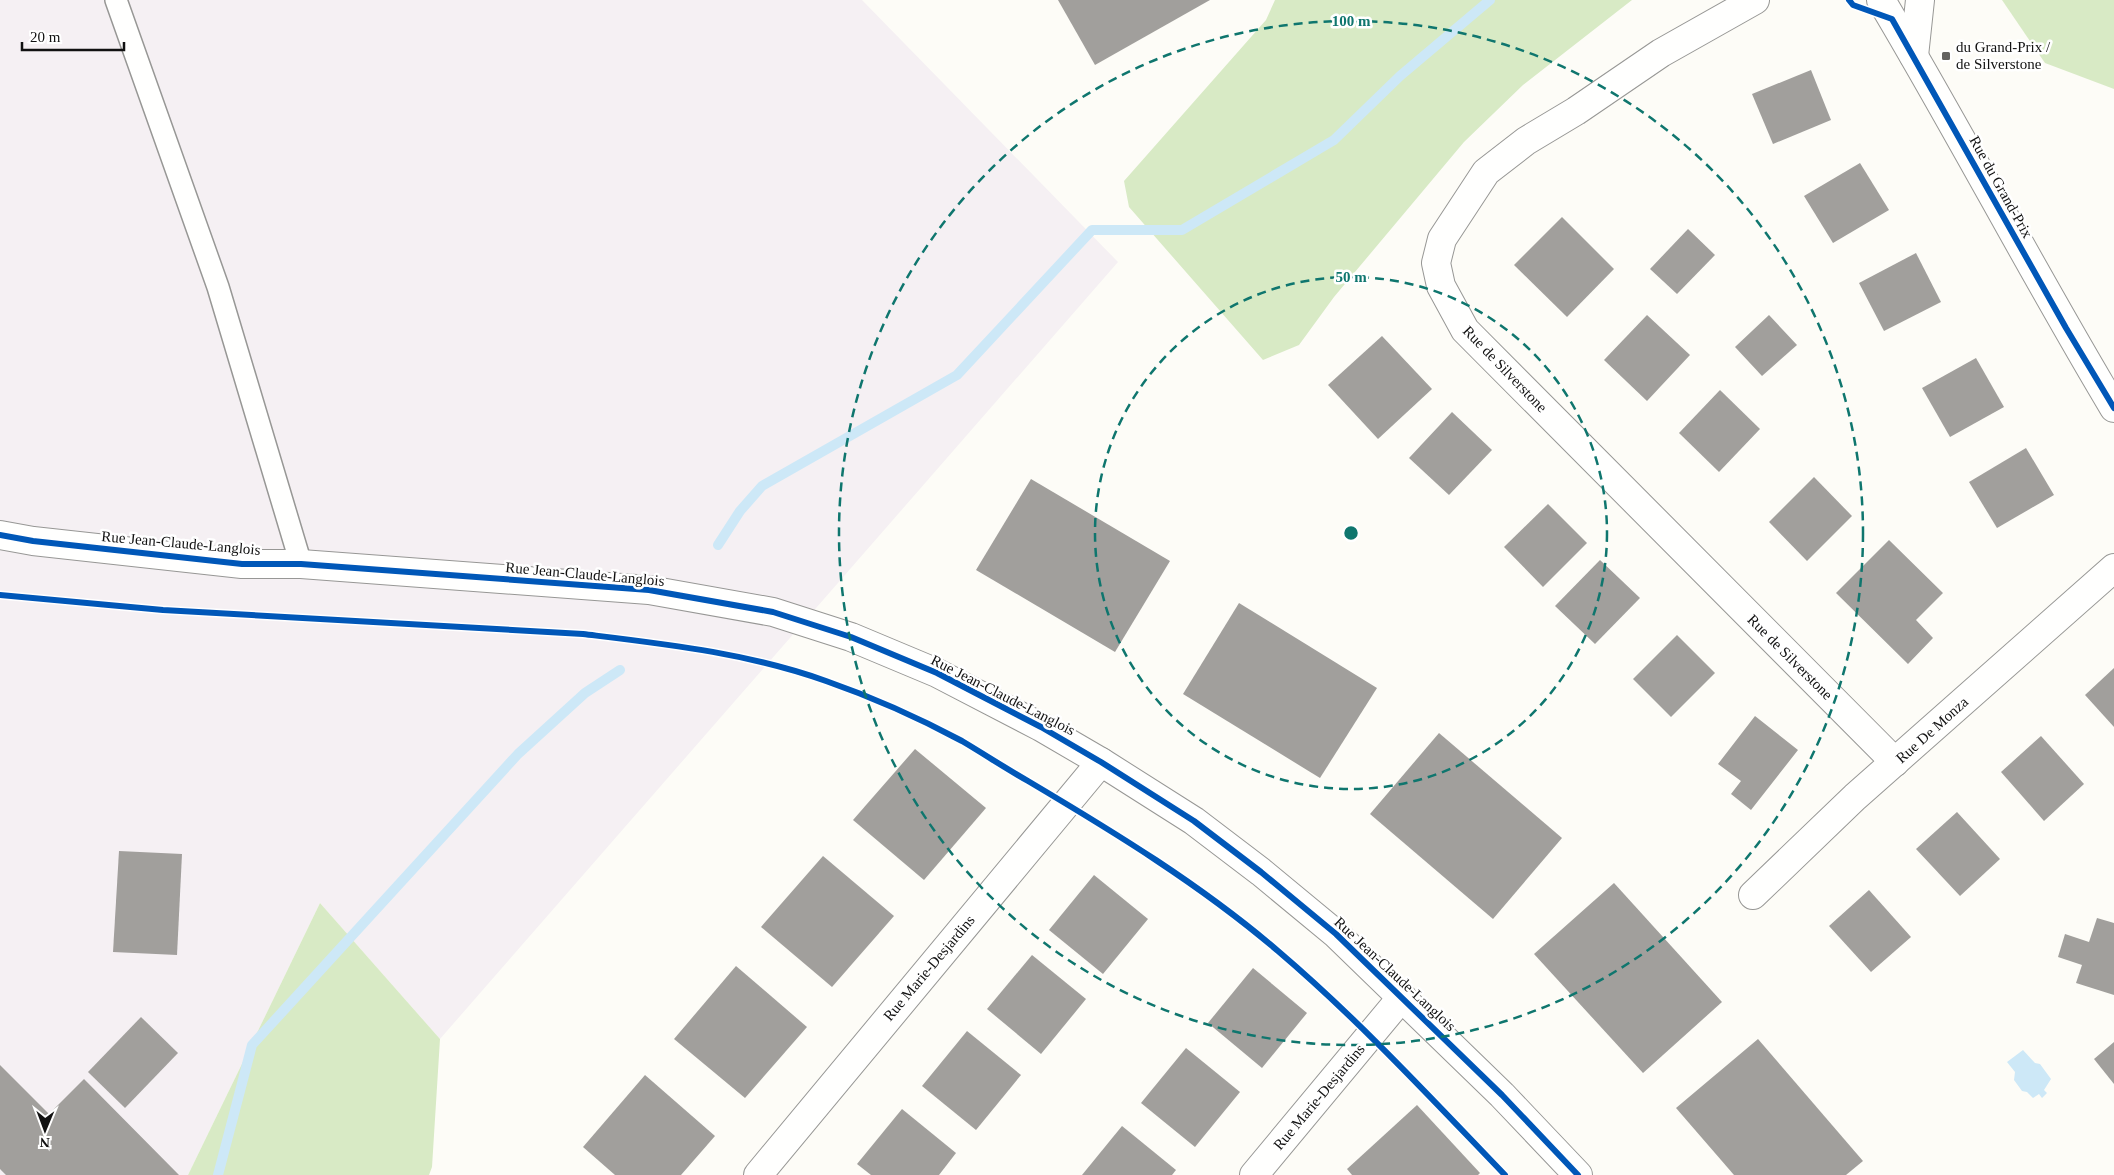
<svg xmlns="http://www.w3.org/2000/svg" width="2114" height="1175" font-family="Georgia,serif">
	<rect width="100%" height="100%" fill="#fdfcf7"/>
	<path fill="#f5f0f3" d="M0,0H862L1118,262L440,1039L320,903L188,1175H0Z"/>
	<g fill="#d8eac5">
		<path d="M1275,0H1632L1523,85L1464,142L1334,297L1299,345L1263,360L1129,207L1124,181L1266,20Z"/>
		<path d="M2002,0H2114V89L2045,63Z"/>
		<path d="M320,903L440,1039L432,1167L429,1175H188Z"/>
	</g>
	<path fill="#cde8f7" d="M2023,1050L2035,1063L2040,1064L2051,1079L2044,1090L2047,1093L2042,1098L2039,1094L2033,1098L2027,1092L2022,1091L2014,1080L2015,1072L2007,1062Z"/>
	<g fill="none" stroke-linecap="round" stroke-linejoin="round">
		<g stroke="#cde8f7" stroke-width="10">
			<path d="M718,545L740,511L762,486L957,375L1092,230H1182L1334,140L1400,76L1490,0"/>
			<path d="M218,1175L252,1045L518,754L585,693L620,670"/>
		</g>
	</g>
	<g fill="#a19f9c">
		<path d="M1058,0H1210L1095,65Z"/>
		<path d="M1811,70L1831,120L1773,144L1752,94Z"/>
		<path d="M1860,163L1889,210L1833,243L1804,196Z"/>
		<path d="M1562,217L1614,269L1567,317L1514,265Z"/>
		<path d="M1688,229L1715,255L1677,294L1650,269Z"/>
		<path d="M1916,253L1941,302L1884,331L1859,283Z"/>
		<path d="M1647,315L1690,355L1647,401L1604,360Z"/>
		<path d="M1769,315L1797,345L1762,376L1735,347Z"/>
		<path d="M1382,336L1432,389L1378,439L1328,385Z"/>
		<path d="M1976,358L2004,407L1950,437L1922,388Z"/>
		<path d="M1720,390L1760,429L1719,472L1679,433Z"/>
		<path d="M1452,412L1492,450L1449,495L1409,458Z"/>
		<path d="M2026,448L2054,495L1997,528L1969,482Z"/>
		<path d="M1814,477L1852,516L1807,561L1769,522Z"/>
		<path d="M1031,479L1170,561L1115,652L976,570Z"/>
		<path d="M1548,504L1587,543L1543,587L1504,547Z"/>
		<path d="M1889,540L1943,593L1916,620L1933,638L1908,664L1836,593Z"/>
		<path d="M1600,560L1640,598L1595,644L1555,606Z"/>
		<path d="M1239,603L1377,688L1320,778L1183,694Z"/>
		<path d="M1677,635L1715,673L1671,717L1633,679Z"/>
		<path d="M2114,668V727L2085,695Z"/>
		<path d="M1755,716L1798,750L1751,810L1731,794L1741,781L1718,764Z"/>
		<path d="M1439,733L1562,838L1493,919L1370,814Z"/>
		<path d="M2041,736L2084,784L2044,821L2001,772Z"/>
		<path d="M915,749L986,808L924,880L853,820Z"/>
		<path d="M1957,812L2000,859L1960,896L1916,849Z"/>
		<path d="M119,851L182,854L177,955L113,952Z"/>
		<path d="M823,856L894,916L832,987L761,927Z"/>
		<path d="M1094,875L1148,919L1103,974L1049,930Z"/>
		<path d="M1614,883L1722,1002L1643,1073L1534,954Z"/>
		<path d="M1869,890L1911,937L1871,972L1829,926Z"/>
		<path d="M2097,918L2114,923V995L2076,983L2082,965L2058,957L2065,934L2089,942Z"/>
		<path d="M1032,955L1086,999L1041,1054L987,1009Z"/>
		<path d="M736,966L807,1027L745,1098L674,1039Z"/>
		<path d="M1253,968L1307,1013L1262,1068L1208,1023Z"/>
		<path d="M141,1017L178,1053L125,1108L88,1072Z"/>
		<path d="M967,1031L1021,1075L976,1130L922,1086Z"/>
		<path d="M1758,1039L1863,1161L1846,1175H1734L1676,1108Z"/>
		<path d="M2114,1042V1084L2094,1059Z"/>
		<path d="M1186,1048L1240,1092L1195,1147L1141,1103Z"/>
		<path d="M0,1065L49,1114L84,1079L179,1175H6L0,1169Z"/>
		<path d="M645,1075L715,1136L681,1175H615L583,1147Z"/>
		<path d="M1417,1105L1480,1173L1478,1175H1352L1347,1169Z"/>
		<path d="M902,1109L956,1153L939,1175H871L857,1164Z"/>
		<path d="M1122,1126L1176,1170L1172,1175H1082Z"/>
	</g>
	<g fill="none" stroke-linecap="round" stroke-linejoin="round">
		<g stroke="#979795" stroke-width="24">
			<path id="service" d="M116,0L218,287L301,564"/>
		</g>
		<g stroke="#979795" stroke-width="30">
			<g id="minor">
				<path d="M1755,0L1661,53L1576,111L1526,141L1486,172L1442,239L1436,263L1441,286L1465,330L1895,762"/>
				<path d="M1881,0C1961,134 2033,273 2114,408"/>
				<path d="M1914,56L1920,0"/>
				<path d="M0,535L33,541L242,564H301L649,590L773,612L851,637L937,673L1041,727L1101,762L1194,821L1261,872L1336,934L1502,1095L1578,1175"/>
				<path d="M1753,895L1855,797L2114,568"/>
				<path d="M758,1175L1101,762"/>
				<path d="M1254,1175L1402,997"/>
			</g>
		</g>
		<use href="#service" stroke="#fffffe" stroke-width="21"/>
		<use href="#minor" stroke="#fffffe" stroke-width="28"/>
		<g stroke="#fff" stroke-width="9">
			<g id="cycleway">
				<path d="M1849,0L1853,5L1892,19L2066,328L2114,408"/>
				<path d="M0,535L33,541L242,564H301L649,590L773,612L851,637L937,673L1041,727L1101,762L1194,821L1261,872L1336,934L1502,1095L1578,1175"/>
				<path d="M0,595L163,610L583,634C665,644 748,653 826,681C872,697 919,718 962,741C984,754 1005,768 1028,781C1114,832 1201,885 1278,951C1359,1020 1431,1098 1505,1175"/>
			</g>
		</g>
		<use href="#cycleway" stroke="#0057b8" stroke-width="6"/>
	</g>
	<g fill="none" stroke="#0f766e" stroke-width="2.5" stroke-dasharray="9 6">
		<circle cx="1351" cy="533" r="256"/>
		<circle cx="1351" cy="533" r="512"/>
	</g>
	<rect fill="#646362" stroke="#fff" stroke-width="2" x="1941" y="51" width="10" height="10" rx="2.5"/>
	<g text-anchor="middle" stroke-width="5" stroke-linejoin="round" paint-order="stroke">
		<g font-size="15" fill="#111" stroke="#fff" text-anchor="start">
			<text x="1956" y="52">du Grand-Prix /<tspan x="1956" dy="17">de Silverstone</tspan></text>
		</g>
		<g font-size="15" fill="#111" stroke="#fff">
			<text transform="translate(2001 187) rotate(61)" y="5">Rue du Grand-Prix</text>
			<text transform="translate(1505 369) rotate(46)" y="5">Rue de Silverstone</text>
			<text transform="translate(181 543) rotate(5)" y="5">Rue Jean-Claude-Langlois</text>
			<text transform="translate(585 574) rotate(5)" y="5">Rue Jean-Claude-Langlois</text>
			<text transform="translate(1790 657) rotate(45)" y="5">Rue de Silverstone</text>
			<text transform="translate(1003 695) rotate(27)" y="5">Rue Jean-Claude-Langlois</text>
			<text transform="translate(1932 730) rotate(-42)" y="5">Rue De Monza</text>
			<text transform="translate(929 968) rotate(-50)" y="5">Rue Marie-Desjardins</text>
			<text transform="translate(1395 974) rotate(43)" y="5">Rue Jean-Claude-Langlois</text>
			<text transform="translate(1319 1097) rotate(-50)" y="5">Rue Marie-Desjardins</text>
		</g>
	</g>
	<circle cx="1351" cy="533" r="8" fill="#0f766e" stroke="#fff" stroke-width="2.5"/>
	<g font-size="15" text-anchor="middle" font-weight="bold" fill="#0f766e" stroke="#fff" stroke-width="5" stroke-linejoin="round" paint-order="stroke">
		<text x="1351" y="26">100 m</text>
		<text x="1351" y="282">50 m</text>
	</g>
	<g transform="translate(45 1130) rotate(181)" stroke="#ffffff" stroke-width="4" paint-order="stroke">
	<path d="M0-4L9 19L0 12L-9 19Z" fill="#111111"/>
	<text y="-8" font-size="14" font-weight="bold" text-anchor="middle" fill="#111111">N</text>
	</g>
	<path d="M22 42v8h102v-8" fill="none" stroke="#111111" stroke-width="2.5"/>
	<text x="30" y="42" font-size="15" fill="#111111" stroke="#ffffff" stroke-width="4" paint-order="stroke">20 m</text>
</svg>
